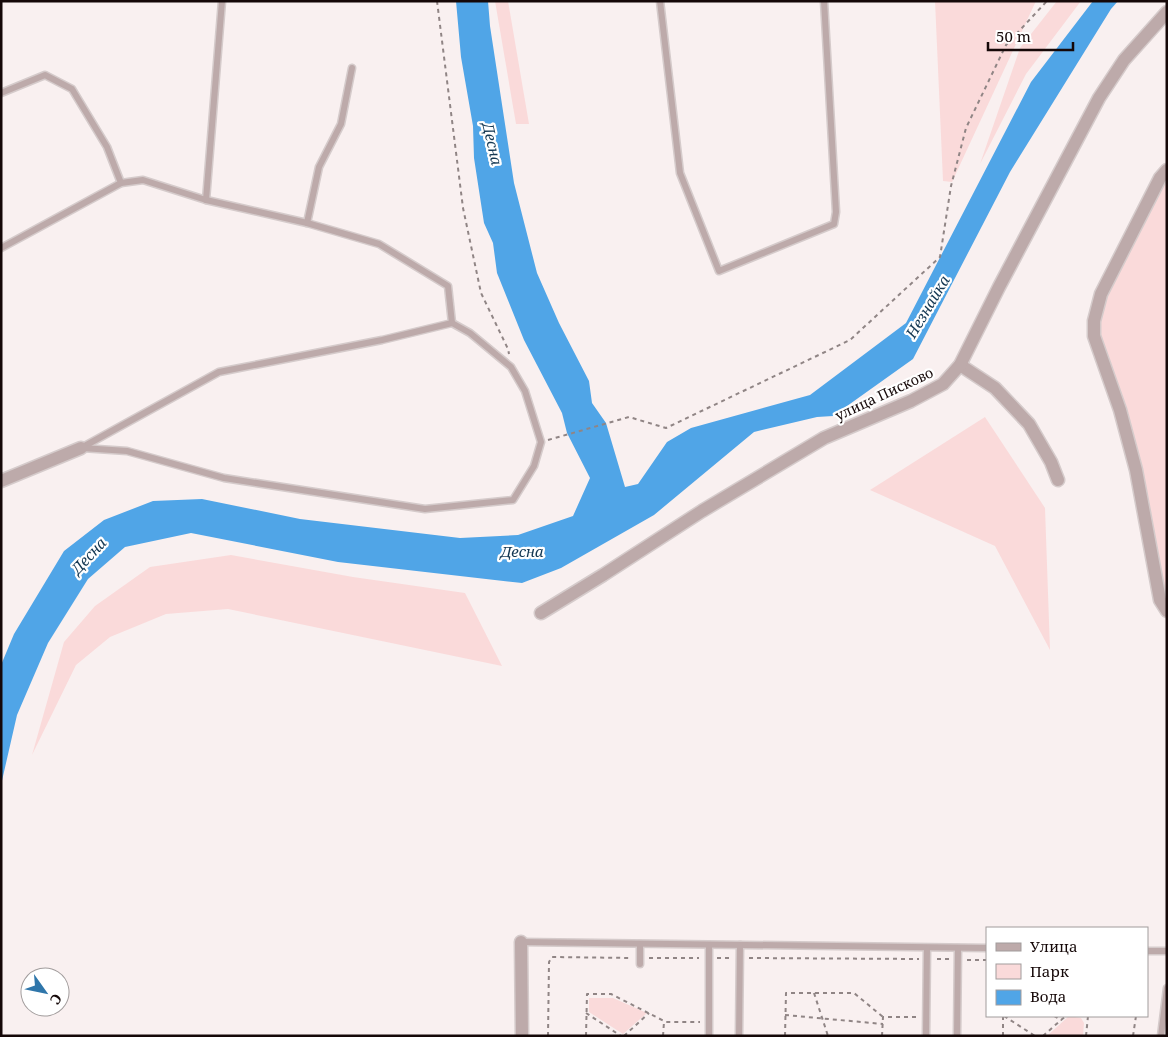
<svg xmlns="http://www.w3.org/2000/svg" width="1168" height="1037" font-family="'Noto Serif',serif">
	<rect width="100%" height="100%" fill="#f9f0f0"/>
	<g fill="#fadada">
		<path d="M495,1H508L529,124H516Z"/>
		<path d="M935,1H1036L952,182L943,181Z"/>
		<path d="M1057,1H1081L1026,74L980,164L1020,48Z"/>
		<path d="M1167,167V609L1124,415L1097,324L1135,216Z"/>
		<path d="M985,417L1045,508L1050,650L995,546L870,490Z"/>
		<path d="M231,555L353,577L465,593L502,666L228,609L166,614L110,637L76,665L32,755L64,642L95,606L150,567Z"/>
		<path d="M589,998H613L647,1013L623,1034L589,1012Z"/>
		<path d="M1069,1016L1081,1018L1084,1023L1083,1036H1047Z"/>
	</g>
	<path fill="#50a5e7" d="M456,1H488L490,26L514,183L537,273L559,323L589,381L592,403L606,423L625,487L638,484L667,442L691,428L810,395L906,323L1031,82L1093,1H1118L1111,9L1010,172L913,359L833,416L817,417L754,432L654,515L561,568L522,583L338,562L191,533L125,547L88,579L48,643L17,715L1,785V665L14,634L64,551L104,520L153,501L202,499L300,519L460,538L518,535L573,516L590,478L567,433L562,413L549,388L524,340L497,273L493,243L484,223L474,158L473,126L461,57Z"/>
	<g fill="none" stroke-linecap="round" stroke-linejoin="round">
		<g stroke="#d5cbcb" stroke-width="9">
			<g id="service">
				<path d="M660,1L680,173L719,271L834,224L836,212L824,1"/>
				<path d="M1,93L45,75L72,89L107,147L121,183"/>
				<path d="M206,200L222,1"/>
				<path d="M307,223L319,167L341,124L352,68"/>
				<path d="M1,248L121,183L143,180L206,200L307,223L379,244L448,286L452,323L382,340L219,372L81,448"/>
				<path d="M82,448L127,451L224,478L425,509L513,500L534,466L541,442L525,391L511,367L470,333L452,323"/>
				<path d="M521,942L987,948"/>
				<path d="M1147,951H1167"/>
				<path d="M640,964V944"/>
				<path d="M709,1036V945"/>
				<path d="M739,1036L740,945"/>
				<path d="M926,1036L927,948"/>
				<path d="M957,1036L958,948"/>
				<path d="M1161,1036L1167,988"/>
			</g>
		</g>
		<g stroke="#d5cbcb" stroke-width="15">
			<g id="minor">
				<path d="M1167,170L1160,178L1101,294L1094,321V336L1120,410L1136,470L1160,600L1167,611"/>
				<path d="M960,365L995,388L1029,424L1051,462L1058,480"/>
				<path d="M1,481L81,448"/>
				<path d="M541,613L603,575L702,511L824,438L911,401L943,384L960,365L999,287L1099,98L1124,60L1167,12"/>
				<path d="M521,942L522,1036"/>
			</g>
		</g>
		<g stroke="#908585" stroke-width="2" stroke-dasharray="4 4" stroke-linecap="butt">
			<path d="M437,1L463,208L481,293L508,349L509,354"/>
			<path d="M548,440L629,417L666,428L850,340L940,257L951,186L966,128L1006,45L1047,1"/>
			<path d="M649,958H699"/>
			<path d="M717,958H732"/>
			<path d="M749,958L919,959"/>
			<path d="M937,959H949"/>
			<path d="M967,960H987"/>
			<path d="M814,993L828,1036"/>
			<path d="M586,1013L621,1036"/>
			<path d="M785,1015L883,1024"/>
			<path d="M1004,1016L1035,1036"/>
			<path d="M1054,1016L1061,1020L1066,1016"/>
			<path d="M548,1036L549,962L552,957L632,958"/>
			<path d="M586,1036L587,994H611L666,1022H700"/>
			<path d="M624,1036L649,1013"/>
			<path d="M663,1036L664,1022"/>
			<path d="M785,1036L786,993H854L883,1017"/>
			<path d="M882,1036L883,1017H919"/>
			<path d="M1003,1036V1016"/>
			<path d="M1043,1036L1061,1020"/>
			<path d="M1086,1036L1088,1016"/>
			<path d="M1133,1036L1136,1016"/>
		</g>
		<use href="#service" stroke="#bdaaaa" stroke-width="6"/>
		<use href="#minor" stroke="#bdaaaa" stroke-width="12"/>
	</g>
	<g text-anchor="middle" stroke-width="4.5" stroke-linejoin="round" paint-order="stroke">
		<g font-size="14" fill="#150808" stroke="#fff">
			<text transform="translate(884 394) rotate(-25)" y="5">улица Писково</text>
		</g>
		<g font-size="15" font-style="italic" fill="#133752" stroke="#fff">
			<text transform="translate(492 144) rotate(77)" y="5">Десна</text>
			<text transform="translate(928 307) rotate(-59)" y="5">Незнайка</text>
			<text x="522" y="557">Десна</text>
			<text transform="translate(89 556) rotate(-47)" y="5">Десна</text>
		</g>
	</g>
	<rect width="1168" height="1037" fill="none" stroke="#150808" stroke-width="5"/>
	<rect x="986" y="927" width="162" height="90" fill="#ffffff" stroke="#a19c9c"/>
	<rect x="996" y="943" width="25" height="8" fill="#bdaaaa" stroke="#a19c9c"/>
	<text x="1030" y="952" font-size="15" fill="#150808">Улица</text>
	<rect x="996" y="964" width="25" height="15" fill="#fadada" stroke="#a19c9c"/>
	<text x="1030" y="977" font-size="15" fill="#150808">Парк</text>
	<rect x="996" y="990" width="25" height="15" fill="#50a5e7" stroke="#a19c9c"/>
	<text x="1030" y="1002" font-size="15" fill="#150808">Вода</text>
	<g transform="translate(45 992) rotate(123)"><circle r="24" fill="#ffffff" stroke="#a19c9c"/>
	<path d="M0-4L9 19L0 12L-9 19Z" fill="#2f76aa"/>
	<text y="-8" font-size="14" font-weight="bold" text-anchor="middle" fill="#150808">С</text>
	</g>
	<path d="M988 42v8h85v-8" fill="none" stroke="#150808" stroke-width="2.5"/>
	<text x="996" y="42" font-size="15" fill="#150808" stroke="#ffffff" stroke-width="4" paint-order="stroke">50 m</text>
</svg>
